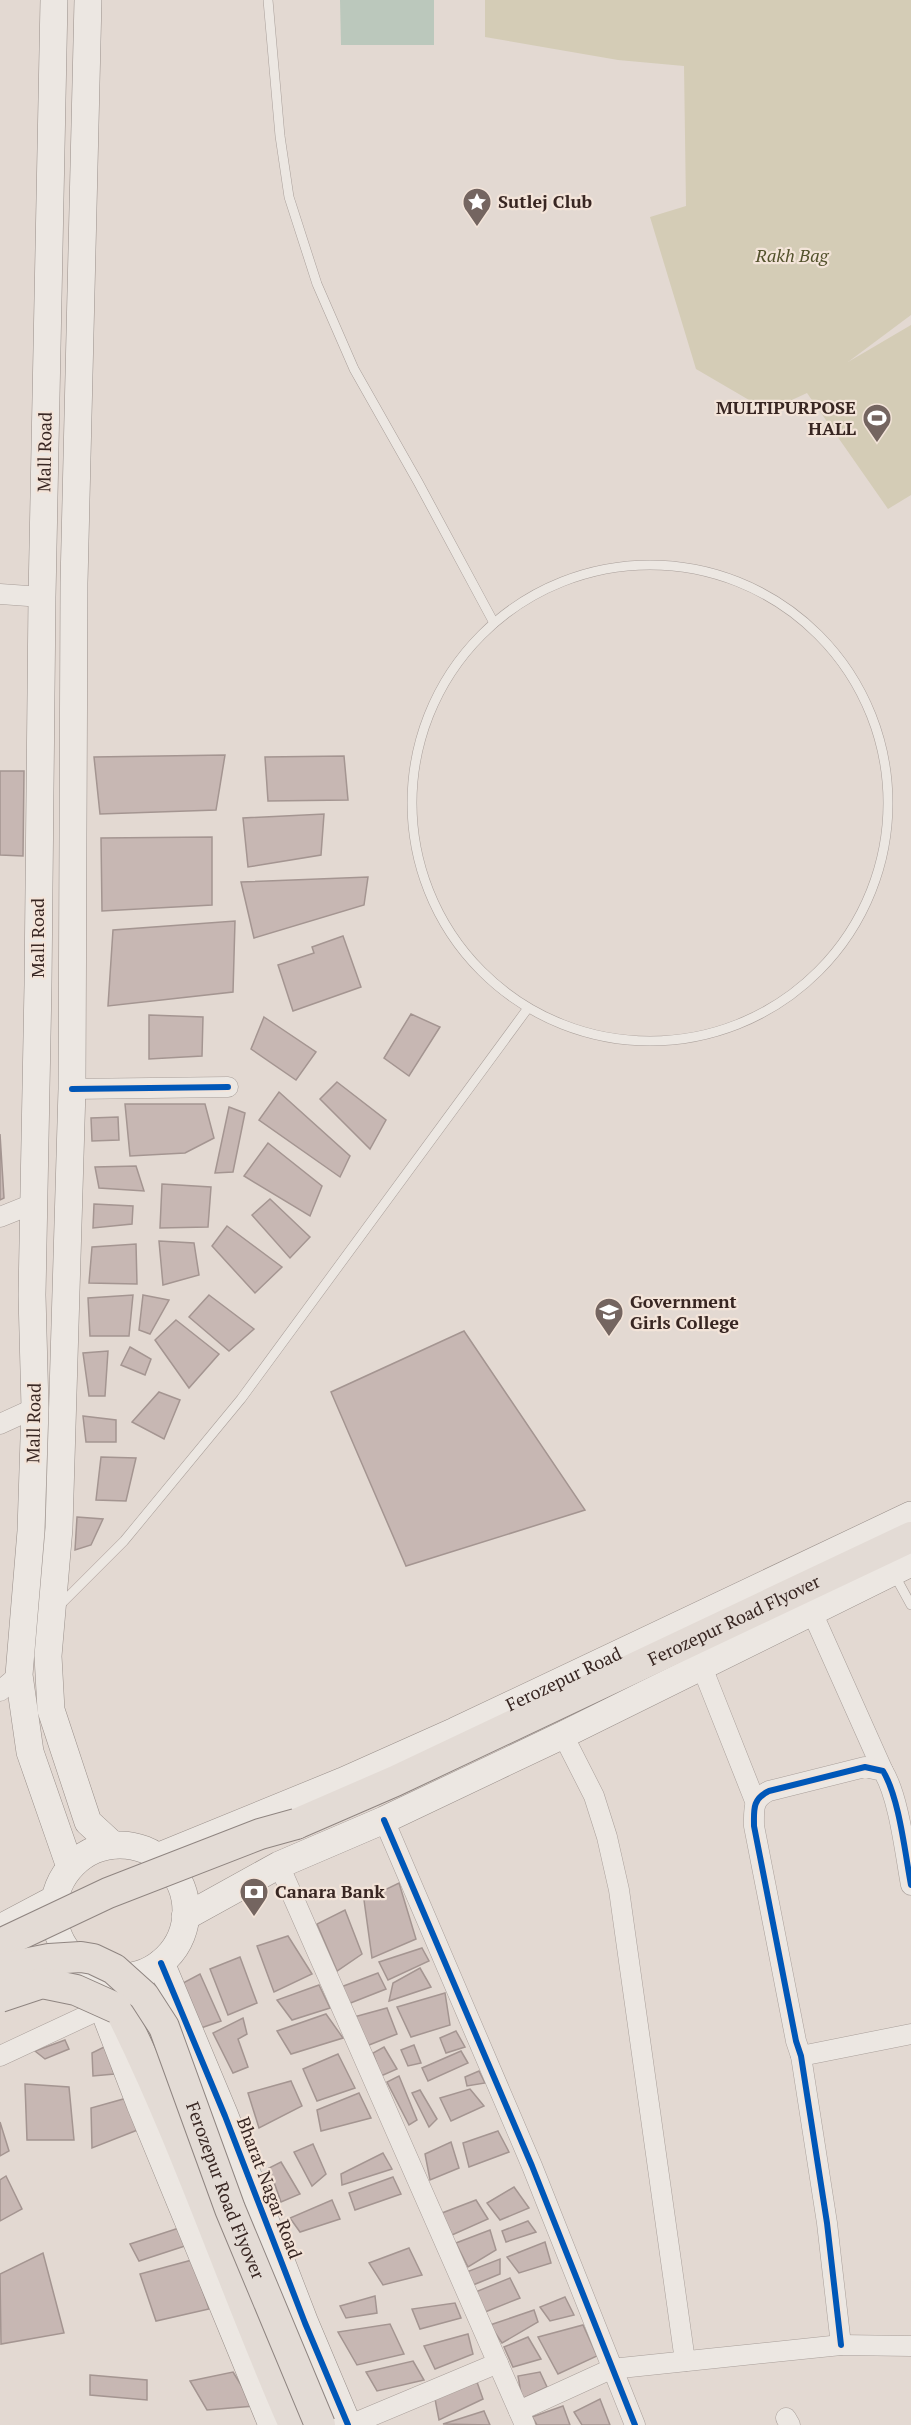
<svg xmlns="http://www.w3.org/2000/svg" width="911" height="2425" font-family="'PT Serif',serif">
	<rect width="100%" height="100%" fill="#e3d9d2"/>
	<path fill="#d4ccb6" d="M485,0H911V315L848,362L911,325V495L888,509L807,393L768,411L696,369L650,217L686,206L684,66L618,60L485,37Z"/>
	<path fill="#bbc8bc" d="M340,0H434V45H341Z"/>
	<g fill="#c7b7b3" stroke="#a49591" stroke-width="1.5">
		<path d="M225,755L216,810L100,814L94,757Z"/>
		<path d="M344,756L348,800L268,801L265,757Z"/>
		<path d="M0,771H24L23,856L0,855Z"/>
		<path d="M324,814L321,855L248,867L243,818Z"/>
		<path d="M212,837V905L102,911L101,838Z"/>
		<path d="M368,877L364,905L254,938L241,882Z"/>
		<path d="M235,921L233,992L108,1006L113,930Z"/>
		<path d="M343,936L361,987L293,1011L278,965L314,953L312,947Z"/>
		<path d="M411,1014L440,1027L409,1076L384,1058Z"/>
		<path d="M149,1015L203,1017L202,1056L149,1059Z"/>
		<path d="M264,1017L316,1052L296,1080L251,1049Z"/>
		<path d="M337,1082L386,1120L370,1149L320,1099Z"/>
		<path d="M279,1092L350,1156L340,1177L259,1120Z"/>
		<path d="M125,1104H205L214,1138L185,1153L130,1156Z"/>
		<path d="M229,1107L245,1113L233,1172L215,1173Z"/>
		<path d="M118,1117L119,1140L92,1141L91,1118Z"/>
		<path d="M0,1134L4,1198L0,1200Z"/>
		<path d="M268,1143L322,1186L310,1216L244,1176Z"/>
		<path d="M136,1166L144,1191L99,1188L95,1167Z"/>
		<path d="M162,1184L211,1187L208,1227L160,1228Z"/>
		<path d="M270,1199L310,1237L290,1258L252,1215Z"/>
		<path d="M94,1204L133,1206L132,1224L93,1228Z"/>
		<path d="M227,1226L282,1267L255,1293L212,1246Z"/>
		<path d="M159,1241L194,1243L199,1275L163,1285Z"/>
		<path d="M136,1244L137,1284L89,1283L92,1247Z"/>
		<path d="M133,1295L129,1336H90L88,1298Z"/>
		<path d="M143,1295L169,1300L150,1334L139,1330Z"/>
		<path d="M209,1295L254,1329L229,1351L189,1317Z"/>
		<path d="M176,1320L219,1354L189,1388L155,1340Z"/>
		<path d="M464,1331L585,1510L406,1566L331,1392Z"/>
		<path d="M130,1347L151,1359L145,1375L121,1365Z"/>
		<path d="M108,1351L105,1396H89L83,1353Z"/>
		<path d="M159,1392L180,1400L164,1439L132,1422Z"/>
		<path d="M83,1416L116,1420V1442H86Z"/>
		<path d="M101,1457L136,1458L126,1501L96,1500Z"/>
		<path d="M77,1517L103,1519L91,1545L75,1550Z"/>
		<path d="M399,1883L416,1939L372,1958L364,1900Z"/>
		<path d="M345,1910L362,1954L337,1971L317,1924Z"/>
		<path d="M288,1936L312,1974L274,1992L257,1946Z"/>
		<path d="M422,1948L429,1961L388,1980L379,1962Z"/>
		<path d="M240,1957L257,2003L228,2015L210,1969Z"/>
		<path d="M420,1968L431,1987L389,2001L393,1983Z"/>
		<path d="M378,1973L386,1989L348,2004L341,1987Z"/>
		<path d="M200,1974L221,2021L201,2028L183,1983Z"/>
		<path d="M319,1985L330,2008L292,2020L277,2000Z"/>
		<path d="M445,1993L450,2025L411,2037L397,2007Z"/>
		<path d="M387,2008L397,2034L369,2045L354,2017Z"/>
		<path d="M326,2014L343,2038L291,2054L277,2031Z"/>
		<path d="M243,2018L247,2034L238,2039L248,2067L233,2073L213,2033Z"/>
		<path d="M456,2031L465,2047L446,2053L440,2038Z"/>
		<path d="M65,2040L69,2049L45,2059L35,2051Z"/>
		<path d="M414,2045L421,2063L408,2066L401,2050Z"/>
		<path d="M106,2046L114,2074L93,2076L92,2053Z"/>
		<path d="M384,2047L397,2069L381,2076L373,2053Z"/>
		<path d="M461,2051L468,2063L428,2081L422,2068Z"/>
		<path d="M338,2054L355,2088L317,2101L303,2069Z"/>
		<path d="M479,2071L485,2083L467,2086L465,2077Z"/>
		<path d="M399,2076L417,2120L409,2125L387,2082Z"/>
		<path d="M291,2081L302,2106L259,2128L248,2093Z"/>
		<path d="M25,2084L69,2087L74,2140H27Z"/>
		<path d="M470,2089L484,2106L451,2121L440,2098Z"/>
		<path d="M420,2090L437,2119L429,2127L412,2093Z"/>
		<path d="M359,2093L371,2118L321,2131L317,2110Z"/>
		<path d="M127,2098L140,2129L92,2148L91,2108Z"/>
		<path d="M0,2122L9,2151L0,2156Z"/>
		<path d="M498,2131L509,2152L469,2167L463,2143Z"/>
		<path d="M451,2142L459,2168L430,2180L425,2154Z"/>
		<path d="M313,2144L326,2174L312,2186L294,2152Z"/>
		<path d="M383,2153L392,2169L342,2185L341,2174Z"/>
		<path d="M281,2162L300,2194L281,2202L269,2168Z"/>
		<path d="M6,2176L22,2209L0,2221V2180Z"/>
		<path d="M393,2177L401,2194L355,2210L349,2193Z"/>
		<path d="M514,2187L529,2208L500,2220L487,2203Z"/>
		<path d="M332,2200L340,2219L300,2232L290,2218Z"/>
		<path d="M476,2200L488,2219L452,2235L442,2213Z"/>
		<path d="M528,2221L536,2232L506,2242L502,2231Z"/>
		<path d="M182,2227L185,2246L139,2261L130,2244Z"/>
		<path d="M490,2230L496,2250L468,2267L456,2243Z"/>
		<path d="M545,2242L551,2263L519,2273L507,2257Z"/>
		<path d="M409,2248L422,2275L383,2285L369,2263Z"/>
		<path d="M43,2253L64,2333L1,2344L0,2274Z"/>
		<path d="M500,2259V2274L473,2285L464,2273Z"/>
		<path d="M192,2260L209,2309L156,2321L140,2274Z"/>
		<path d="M510,2278L520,2298L485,2312L473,2293Z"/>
		<path d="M375,2296L377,2313L346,2318L340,2306Z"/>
		<path d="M565,2297L574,2315L550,2321L540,2307Z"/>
		<path d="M455,2303L461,2318L420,2329L412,2309Z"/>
		<path d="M534,2310L538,2322L502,2343L490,2325Z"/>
		<path d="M390,2324L404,2354L357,2365L338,2332Z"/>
		<path d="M583,2325L597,2356L558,2374L538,2337Z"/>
		<path d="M468,2334L473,2354L435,2369L424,2346Z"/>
		<path d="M528,2337L541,2359L513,2367L504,2347Z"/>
		<path d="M413,2361L424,2380L377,2391L366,2372Z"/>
		<path d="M233,2372L254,2406L207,2410L190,2381Z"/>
		<path d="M540,2372L547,2387L522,2399L518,2376Z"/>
		<path d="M90,2375L147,2380V2400L90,2395Z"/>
		<path d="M477,2382L483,2399L439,2420L435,2399Z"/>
		<path d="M600,2399L610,2425H582L574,2412Z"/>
		<path d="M563,2406L570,2425H537L532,2417Z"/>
		<path d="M484,2411L490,2425L443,2424Z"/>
	</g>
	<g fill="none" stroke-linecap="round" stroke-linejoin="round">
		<g stroke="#a99f9a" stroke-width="10">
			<g id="lane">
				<path d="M268,0L280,136L289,197L317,284L354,369L418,482L494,623"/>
				<circle cx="650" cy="803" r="238"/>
				<path d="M894,1574L911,1605"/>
				<path d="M59,1606L124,1541L241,1399L528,1008"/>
			</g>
		</g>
		<g stroke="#a99f9a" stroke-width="21">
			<g id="street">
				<path d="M0,594L42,597"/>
				<path d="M72,1089L228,1087"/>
				<path d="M0,1217L35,1203"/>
				<path d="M0,1424L35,1408"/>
				<path d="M812,1612L883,1771"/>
				<path d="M702,1667L755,1801"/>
				<path d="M0,1691L19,1675"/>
				<path d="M563,1735L594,1796L607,1837L619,1890L685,2361"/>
				<path d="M384,1820L532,2166L635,2425"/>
				<path d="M279,1865L525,2425"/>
				<path d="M0,2056L103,2008"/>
				<path d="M801,2056L911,2034"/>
				<path d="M841,2345L827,2223L801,2056L796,2041L754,1826C754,1810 752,1799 769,1791L865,1767L883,1771C899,1797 905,1853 911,1885"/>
				<path d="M519,2411L611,2369L841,2345L911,2346"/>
				<path d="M786,2418L790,2425"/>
				<path d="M350,2425L498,2363"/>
			</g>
		</g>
		<g stroke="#998f8a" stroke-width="28">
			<g id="secondary">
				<path d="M54,0L42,597L38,985L32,1295L35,1408L31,1531L19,1675L30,1752L70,1867"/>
				<path d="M88,0L74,583L72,1089L59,1528L48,1656L51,1710L88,1822L113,1845"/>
				<circle cx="120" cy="1911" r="66"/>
				<path id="s1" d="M157,1857L343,1781L455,1731L911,1515"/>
				<path d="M185,1917L279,1865L384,1820L563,1735L911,1563"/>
				<path d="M0,1928L55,1899"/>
				<path d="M161,1963L225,2116L305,2323L348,2425"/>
				<path d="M97,1974L103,2008L140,2104L272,2425"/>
			</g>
		</g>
		<g stroke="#8f8581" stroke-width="32">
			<g id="primary">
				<path id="s2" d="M296,1824L395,1781L911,1537"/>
				<path d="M116,2008L122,2014C188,2147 234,2289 294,2425"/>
			</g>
		</g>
		<use href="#lane" stroke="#ece7e2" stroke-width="9"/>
		<use href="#street" stroke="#ece7e2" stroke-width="20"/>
		<use href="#secondary" stroke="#ece7e2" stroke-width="27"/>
		<use href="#primary" stroke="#e3dbd5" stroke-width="30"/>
		<g stroke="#8f8581" stroke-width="32" stroke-linecap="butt">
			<g id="primary-bridge">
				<path d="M0,1944L108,1893L260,1834L296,1824"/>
				<path id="s3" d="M0,1971L9,1967L49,1959L81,1957L93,1959L114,1969L144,1996L164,2027L230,2209L320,2425"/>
				<path d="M0,1997L42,1983L76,1990L116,2008"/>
			</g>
		</g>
		<use href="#primary-bridge" stroke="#e3dbd5" stroke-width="30"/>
		<g stroke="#f3e4d9" stroke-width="10">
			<g id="cycleway">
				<path d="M72,1089L228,1087"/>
				<path d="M384,1820L532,2166L635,2425"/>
				<path d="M161,1963L225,2116L305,2323L348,2425"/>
				<path d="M841,2345L827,2223L801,2056L796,2041L754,1826C754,1810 752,1799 769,1791L865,1767L883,1771C899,1797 905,1853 911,1885"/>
			</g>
		</g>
		<use href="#cycleway" stroke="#0057b8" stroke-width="6"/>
	</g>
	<defs>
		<g id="sight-pin" transform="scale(1.5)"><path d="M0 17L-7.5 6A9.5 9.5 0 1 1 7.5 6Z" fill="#746560" stroke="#f3e4d9"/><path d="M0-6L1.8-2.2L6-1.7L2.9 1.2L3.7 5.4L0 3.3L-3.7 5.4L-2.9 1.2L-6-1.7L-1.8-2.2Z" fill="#fff"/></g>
		<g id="stadium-pin" transform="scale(1.5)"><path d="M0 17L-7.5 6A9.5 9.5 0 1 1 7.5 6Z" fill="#746560" stroke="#f3e4d9"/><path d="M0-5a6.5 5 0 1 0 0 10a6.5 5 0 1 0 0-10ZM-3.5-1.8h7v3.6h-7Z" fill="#fff"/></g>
		<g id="university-pin" transform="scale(1.5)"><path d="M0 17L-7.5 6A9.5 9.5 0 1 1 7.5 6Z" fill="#746560" stroke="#f3e4d9"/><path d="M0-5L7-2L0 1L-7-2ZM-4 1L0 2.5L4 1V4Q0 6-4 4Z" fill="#fff"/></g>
		<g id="bank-pin" transform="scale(1.5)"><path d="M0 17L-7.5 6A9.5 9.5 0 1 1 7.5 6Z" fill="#746560" stroke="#f3e4d9"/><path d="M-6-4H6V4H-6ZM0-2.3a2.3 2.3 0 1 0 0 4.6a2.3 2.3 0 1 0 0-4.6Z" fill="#fff"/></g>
	</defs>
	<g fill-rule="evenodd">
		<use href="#sight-pin" x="477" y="202"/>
		<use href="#stadium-pin" x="877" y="418"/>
		<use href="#university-pin" x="609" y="1312"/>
		<use href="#bank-pin" x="254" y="1892"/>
	</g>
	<g text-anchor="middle" stroke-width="4.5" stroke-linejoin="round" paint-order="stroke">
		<g font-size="18" font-weight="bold" fill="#382622" stroke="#f3e4d9" text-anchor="start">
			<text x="498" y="208">Sutlej Club</text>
			<text x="856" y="414" text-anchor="end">MULTIPURPOSE<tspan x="856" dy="21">HALL</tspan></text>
			<text x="630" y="1308">Government<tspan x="630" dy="21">Girls College</tspan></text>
			<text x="275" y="1898">Canara Bank</text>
		</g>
		<g font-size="18" font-style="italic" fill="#52512b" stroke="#f3e4d9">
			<text x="792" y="262">Rakh Bag</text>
		</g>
		<g font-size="18" fill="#382622" stroke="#f3e4d9">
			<text transform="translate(45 452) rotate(-89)" y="6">Mall Road</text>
			<text transform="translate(38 938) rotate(-90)" y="6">Mall Road</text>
			<text transform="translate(34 1423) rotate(-89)" y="6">Mall Road</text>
			<text dy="6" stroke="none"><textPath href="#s2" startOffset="483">Ferozepur Road Flyover</textPath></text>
			<text dy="6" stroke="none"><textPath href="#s1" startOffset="444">Ferozepur Road</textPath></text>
			<text transform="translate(269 2188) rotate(69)" y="6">Bharat Nagar Road</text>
			<text dy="6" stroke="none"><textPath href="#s3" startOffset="370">Ferozepur Road Flyover</textPath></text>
		</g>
	</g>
</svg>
